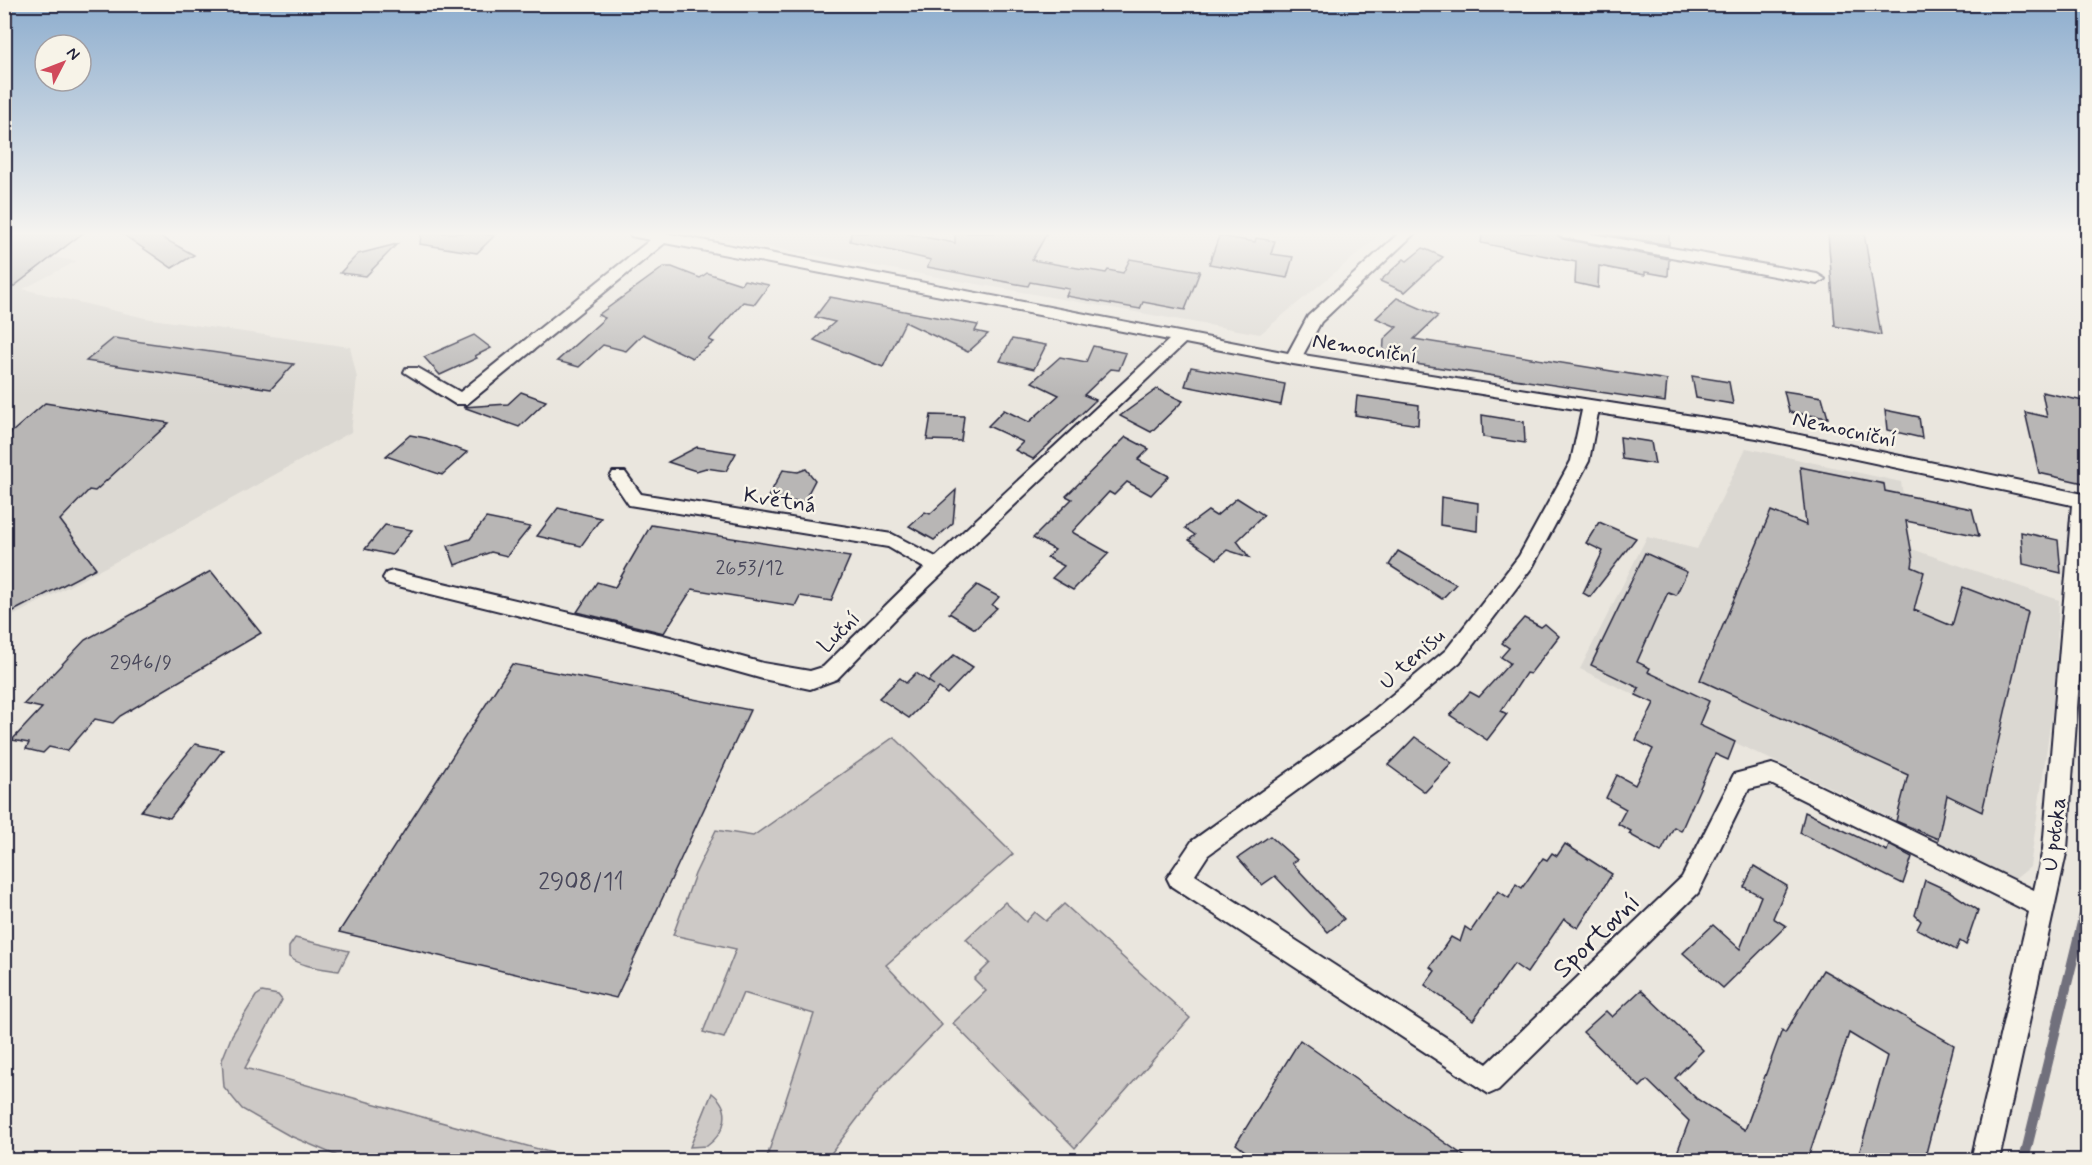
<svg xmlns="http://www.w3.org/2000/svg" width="2092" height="1165" font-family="Mynerve,sans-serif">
	<rect width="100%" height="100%" fill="#eae6de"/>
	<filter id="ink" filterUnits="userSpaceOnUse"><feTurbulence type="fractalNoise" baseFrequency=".0167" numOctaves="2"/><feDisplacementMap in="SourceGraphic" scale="12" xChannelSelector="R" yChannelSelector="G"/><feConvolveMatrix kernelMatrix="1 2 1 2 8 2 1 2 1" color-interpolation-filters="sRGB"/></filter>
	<g filter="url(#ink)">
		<g fill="#dbd8d2">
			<path d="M688,233H1383L1260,334Z"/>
			<path d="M5,250L77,261L23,289L145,318L350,347L357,378L351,432L185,525L5,620Z"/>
			<path d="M1746,448L1901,482L1912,549L2059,600L2055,690L2030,867L2014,880L1852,798L1580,669L1647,537L1697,549Z"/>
		</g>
		<g fill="#cdc9c6" stroke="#787680" stroke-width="1.5">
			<path d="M894,737L1013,854L886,965L942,1025L880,1089L826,1160H766L814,1014L743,993L724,1038L703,1032L736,949L673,935L695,874L716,830L753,836Z"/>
			<path d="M1005,902L1026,922L1035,912L1046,921L1064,904L1190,1018L1075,1148L953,1023L986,991L974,979L990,963L966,939Z"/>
			<path d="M295,938L349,951L339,971C322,968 302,967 289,957V947Z"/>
			<path d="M262,992L278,995L282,1000L245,1068L578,1160H347L288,1135L242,1109L224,1087L222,1060L232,1035L256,996Z"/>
			<path d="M712,1093C733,1109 726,1132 707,1146L690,1147Z"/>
		</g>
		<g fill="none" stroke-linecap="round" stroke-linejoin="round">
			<path stroke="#716f7b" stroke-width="10" d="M2024,1160L2088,898"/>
		</g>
		<g fill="#b8b6b5" stroke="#22223b" stroke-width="1.5">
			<path d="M4,233H83L4,294Z"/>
			<path d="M121,233H154L194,255L172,268Z"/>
			<path d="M421,233H476L494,236L477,253L420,244Z"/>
			<path d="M851,233H903L955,243V233H1047L1032,260L1106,273L1108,270L1123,273L1130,259L1200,271L1185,310L1143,302L1140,309L1066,296L1069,289L1030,282L1028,286L927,267L931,260L850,241Z"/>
			<path d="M1482,233H1554L1563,239L1669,259L1668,276L1645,272V275L1599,266L1598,288L1575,283L1576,262L1481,243Z"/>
			<path d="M1600,233H1669V245Z"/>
			<path d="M1828,233H1864L1881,335L1835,326Z"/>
			<path d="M1219,236L1255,242L1256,238L1275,241L1271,254L1293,257L1287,278L1209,264Z"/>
			<path d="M397,244L366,276L340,273L358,254Z"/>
			<path d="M1423,248L1443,257L1405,292L1380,281L1404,259L1407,261Z"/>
			<path d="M664,267H672L700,278L707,273L741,284L744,280L769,285L755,304L743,302L709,340L714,342L692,358L643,334L626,351L603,345L579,367L557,361L605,318L598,315Z"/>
			<path d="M830,297L978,325L975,331L988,334L968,352L905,322L883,367L814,340L835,322L815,317Z"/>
			<path d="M1397,298L1438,316L1414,339L1667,380L1665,402L1383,359L1384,339L1397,327L1376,318Z"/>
			<path d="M474,335L491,348L475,356L477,358L440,375L424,357Z"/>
			<path d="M114,338L294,364L271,389L86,361Z"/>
			<path d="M1012,339L1046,345L1034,369L1000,361Z"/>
			<path d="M1093,346L1126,353L1119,370L1111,369L1084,395L1096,400L1033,459L1015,450L1023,442L988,426L1004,410L1029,422L1059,395L1032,382L1060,357L1086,362Z"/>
			<path d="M1191,367L1285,384L1281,405L1185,386Z"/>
			<path d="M1692,376L1729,382L1733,404L1696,398Z"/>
			<path d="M1157,389L1183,401L1151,432L1120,416Z"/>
			<path d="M1784,391L1822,397L1828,418L1789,412Z"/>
			<path d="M521,392L546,401L519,427L463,407L508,404Z"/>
			<path d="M2042,392L2088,402V484L2039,473L2025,412L2047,417Z"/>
			<path d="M1357,396L1419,405L1418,425L1355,415Z"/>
			<path d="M45,403L169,423L95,491L89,490L60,520L96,568L4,616V439Z"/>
			<path d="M1885,410L1919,417L1922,438L1887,430Z"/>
			<path d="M931,415L964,416L961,441L927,440Z"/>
			<path d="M1482,415L1524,422L1525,443L1483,437Z"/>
			<path d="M410,435L426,438L467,452L442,475L386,456Z"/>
			<path d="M1126,437L1149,449L1138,460L1169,476L1151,495L1127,482L1114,495L1109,492L1072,532L1109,553L1073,590L1052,578L1064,566L1047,557L1055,550L1033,538L1072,499L1066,496Z"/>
			<path d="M1620,437L1651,442L1655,464L1622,459Z"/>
			<path d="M697,447L736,453L726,471L706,468L696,471L668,462Z"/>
			<path d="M1800,467L1884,484L1885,491L1972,509L1979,536L1906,521L1913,560L1912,567L1924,572L1914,610L1952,626L1963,587L2028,612L1982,812L1947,795L1938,839L1896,821L1908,775L1700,680L1771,511L1806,525Z"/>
			<path d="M806,469L815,480L803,503L768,497L783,470L798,472Z"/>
			<path d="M956,490L953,523L934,540L909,526L925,512L930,514Z"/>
			<path d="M1441,497L1478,503L1477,531L1440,525Z"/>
			<path d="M1237,498L1264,515L1237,541L1249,557L1227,550L1217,559L1189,540L1195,535L1185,528L1208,511L1216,516Z"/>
			<path d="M558,508L601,518L581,546L537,536Z"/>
			<path d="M486,518L530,527L507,556L491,552L455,565L448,546L470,539Z"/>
			<path d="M1599,522L1636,538L1590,597L1583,593L1603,551L1586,543Z"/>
			<path d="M385,525L412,530L392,555L365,549Z"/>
			<path d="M651,525L850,557L831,601L800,596L795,606L692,589L664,633L577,612L597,582L615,587Z"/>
			<path d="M2021,532L2058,540L2061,573L2023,564Z"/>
			<path d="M1398,551L1443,577L1456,584L1442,599L1389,565Z"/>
			<path d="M1645,553L1687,572L1676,595L1668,592L1637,662L1650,668L1648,672L1709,701L1699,725L1735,742L1728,760L1715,754L1681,831L1674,827L1661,852L1629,834L1631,831L1618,824L1626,809L1606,798L1617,775L1635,785L1653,749L1636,740L1654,703L1636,695L1639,688L1591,665Z"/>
			<path d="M211,571L261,633L120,716L113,723L95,719L67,751L49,747L43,753L26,749L29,743L12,740L42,708L24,704L85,640Z"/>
			<path d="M977,585L999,597L992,605L997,608L975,629L949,613Z"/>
			<path d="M1524,618L1541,627L1545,624L1559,636L1530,674L1526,673L1501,711L1507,714L1487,740L1450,715L1470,692L1479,697L1510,663L1501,657L1509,648L1502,643Z"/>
			<path d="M954,655L973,667L947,694L939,688L909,718L879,698L900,678L906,683L916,673L934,685L928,681Z"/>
			<path d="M512,664L750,710L616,998L339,932Z"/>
			<path d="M1415,737L1452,763L1425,792L1388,765Z"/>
			<path d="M195,744L223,750L170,818L141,811Z"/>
			<path d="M1805,812L1887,851L1889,845L1912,857L1903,884L1800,833Z"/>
			<path d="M1270,836L1297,860L1292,863L1344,919L1328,932L1275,876L1262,885L1238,858Z"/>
			<path d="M1565,844L1612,874L1578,928L1564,919L1527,973L1514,964L1473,1020L1425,985L1435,971L1430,967L1451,937L1460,942L1465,927L1471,931L1498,891L1509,898L1516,884L1522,888L1543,858L1547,860L1552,853L1557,856Z"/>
			<path d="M1754,866L1787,886L1773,918L1786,926L1723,988L1683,953L1713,925L1740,949L1761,896L1744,887Z"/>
			<path d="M1925,880L1949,891L1978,910L1966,945L1960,941L1956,950L1917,929L1921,921L1915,915Z"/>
			<path d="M1823,970L1954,1045L1924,1161H1857L1887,1056L1849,1033L1807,1161H1694L1678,1150L1689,1121L1647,1080L1640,1087L1583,1032L1606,1011L1612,1017L1641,990L1703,1050L1675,1078L1697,1099L1745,1130L1782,1030L1785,1033Z"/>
			<path d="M1300,1040L1471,1161H1258L1236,1144Z"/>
		</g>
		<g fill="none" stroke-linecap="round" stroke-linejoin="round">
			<g stroke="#22223b" stroke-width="4">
				<g id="street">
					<path d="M629,233H665L1288,353L1308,316L1399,233H1415L1321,322L1303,355L1757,426L2088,495V553L2067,849L1999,1160H1971L2029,912L1771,784L1749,789L1698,893L1498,1090L1489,1094L1171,886L1167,878L1192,841L1368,715L1446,650L1519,556L1571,461L1582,410L1293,364L1185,343L900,614L837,679L810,689L763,679L663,651L386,583L383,578L386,573L393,571L663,635L763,663L810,671L823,667L924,568L888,547L629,505L610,477L613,472H625L641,494L892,534L936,557L1169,340L665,243L467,404H455L404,372L406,368H418L460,392L650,240L631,236ZM1598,413L1757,438L2072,505L2043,849L2034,890L1780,767L1772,764L1734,774L1682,877L1487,1064L1195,875L1208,855L1384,727L1460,662L1533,566L1589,461Z"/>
					<path d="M1556,233H1587L1817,274L1825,279L1817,284L1563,237Z"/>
				</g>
			</g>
			<use href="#street" fill="#f7f3e8" fill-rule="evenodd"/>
		</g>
	</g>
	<linearGradient id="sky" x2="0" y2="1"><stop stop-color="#8dadce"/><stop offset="0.59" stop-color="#f6f4f0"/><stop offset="1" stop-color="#f6f4f0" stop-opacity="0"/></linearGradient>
	<rect width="2092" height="396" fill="url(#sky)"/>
	<g text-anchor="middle" stroke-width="5" stroke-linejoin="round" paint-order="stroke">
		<g font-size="20" fill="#48475a">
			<text x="750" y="574">2653/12</text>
			<text x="141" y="669">2946/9</text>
		</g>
		<g font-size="22" fill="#22223b" stroke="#f7f3e8">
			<text transform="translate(1365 347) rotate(9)" y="8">Nemocniční</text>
			<text transform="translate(1845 428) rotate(12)" y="8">Nemocniční</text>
			<text transform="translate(780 499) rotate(9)" y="8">Květná</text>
			<text transform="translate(838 631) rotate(-45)" y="8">Luční</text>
			<text transform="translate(1411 658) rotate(-42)" y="8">U tenisu</text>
			<text transform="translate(2053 834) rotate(-83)" y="8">U potoka</text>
		</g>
		<g font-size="24" fill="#48475a">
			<text x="581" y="889">2908/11</text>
		</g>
		<g font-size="27" fill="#22223b" stroke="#f7f3e8">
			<text transform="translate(1596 935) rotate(-44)" y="9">Sportovní</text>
		</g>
	</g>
	<rect width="2092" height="1165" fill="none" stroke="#f7f3e8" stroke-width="24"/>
	<rect x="12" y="12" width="2068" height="1141" fill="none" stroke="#22223b" stroke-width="2" filter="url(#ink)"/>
	<g transform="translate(63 63) rotate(48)"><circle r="28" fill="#f7f3e8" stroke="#a29fa3" stroke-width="1.5"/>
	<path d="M0-4.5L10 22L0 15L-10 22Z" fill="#d1495b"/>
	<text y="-9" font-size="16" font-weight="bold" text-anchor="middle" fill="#22223b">N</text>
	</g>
</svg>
